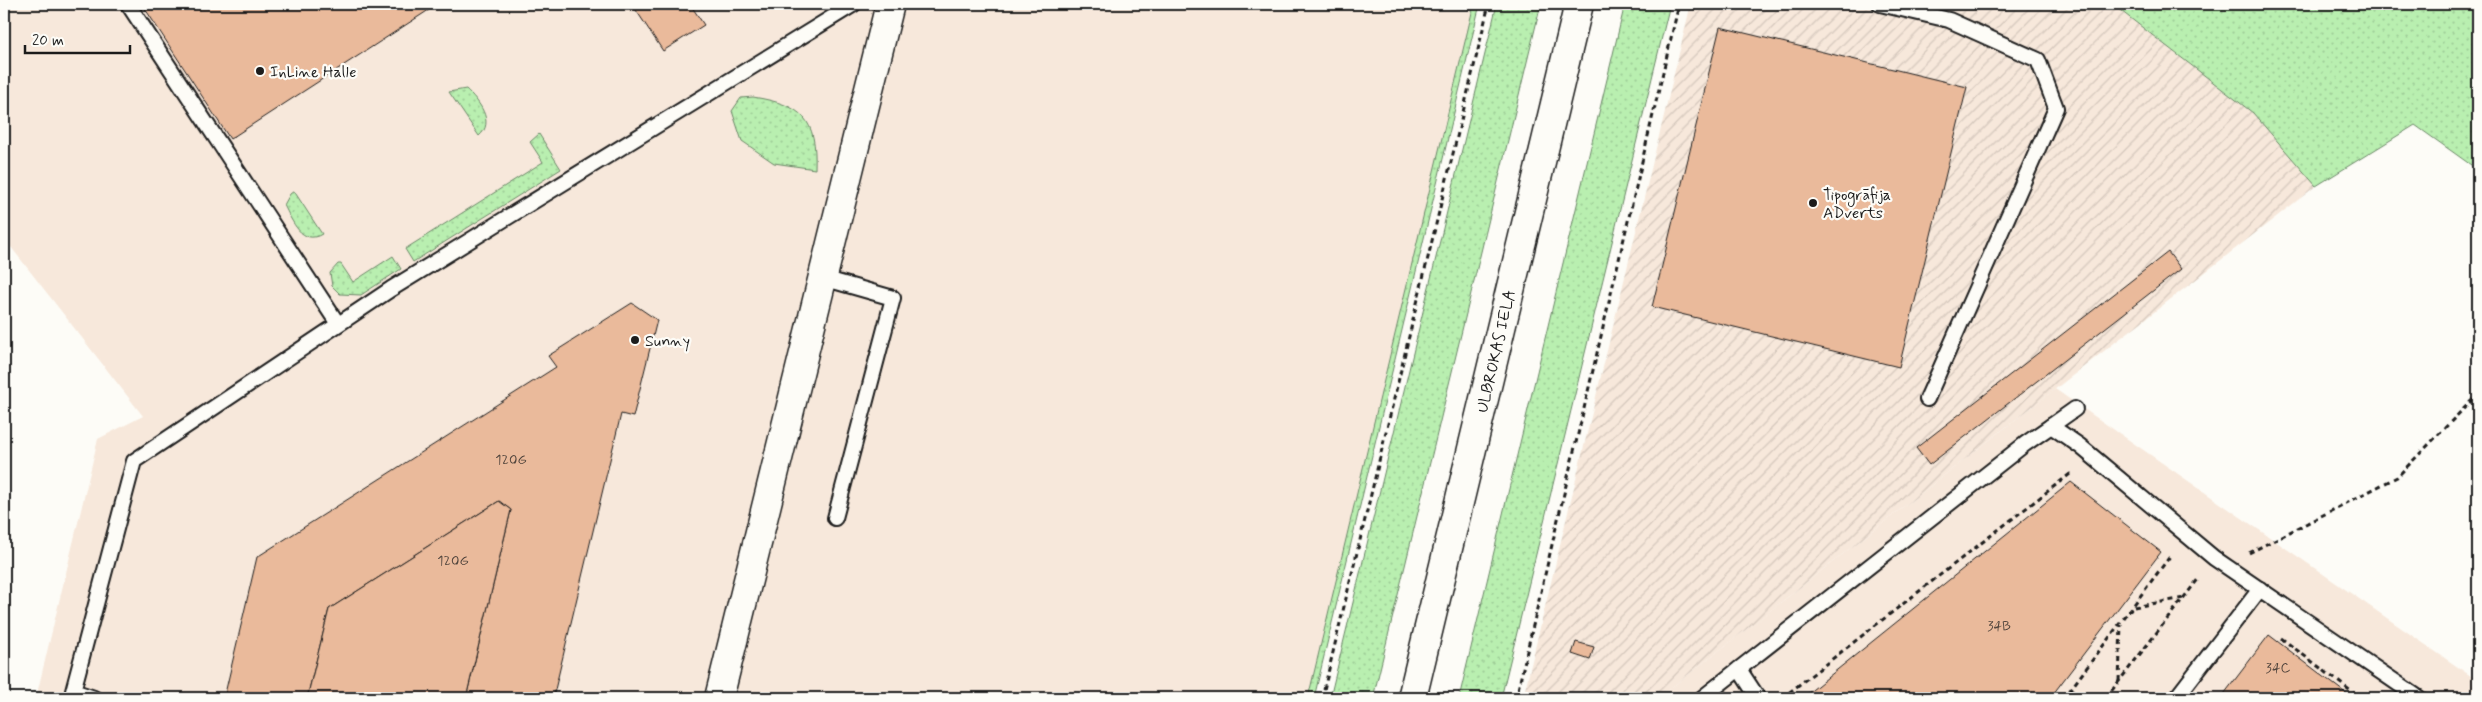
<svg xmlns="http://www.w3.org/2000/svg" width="2482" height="702" font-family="Mynerve,sans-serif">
	<defs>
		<pattern id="industrial-furrows" width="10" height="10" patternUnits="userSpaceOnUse" patternTransform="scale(1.25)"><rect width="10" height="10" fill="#f7e8db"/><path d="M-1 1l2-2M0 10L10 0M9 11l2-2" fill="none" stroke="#d3c6bb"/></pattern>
		<pattern id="grass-dots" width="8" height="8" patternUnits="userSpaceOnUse" patternTransform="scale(1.25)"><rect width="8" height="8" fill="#b9efb0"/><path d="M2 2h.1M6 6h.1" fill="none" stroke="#9ecc97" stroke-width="1.8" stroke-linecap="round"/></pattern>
	</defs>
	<rect width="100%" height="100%" fill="#fdfcf7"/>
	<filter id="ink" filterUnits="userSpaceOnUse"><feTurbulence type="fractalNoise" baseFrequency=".02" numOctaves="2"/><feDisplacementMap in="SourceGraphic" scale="10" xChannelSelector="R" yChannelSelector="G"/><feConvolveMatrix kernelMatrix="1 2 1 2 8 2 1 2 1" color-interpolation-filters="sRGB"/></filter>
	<g filter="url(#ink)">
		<g fill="#f7e8db">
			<path d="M4,4H1474L1308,698H36L98,439L143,416L4,238Z"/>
			<path d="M2055,389L2478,681V698H1658Z"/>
		</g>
		<path fill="url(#industrial-furrows)" d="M1691,4H2112L2253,113L2316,186L1658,698H1523Z"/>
		<g fill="url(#grass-dots)" stroke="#6a8666">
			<path d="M1474,4H1480L1314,698H1308Z"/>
			<path d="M1497,4H1541L1373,698H1330Z"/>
			<path d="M1625,4H1670L1501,698H1459Z"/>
			<path d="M2112,4H2475L2478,6V170L2415,125L2316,186L2253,113Z"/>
			<path d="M466,89C478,100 496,122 479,136L449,92Z"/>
			<path d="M753,97C803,105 817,119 815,169L774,163L742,141L732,111L741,98Z"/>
			<path d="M539,134L561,169L413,262L405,249L543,162L530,142Z"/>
			<path d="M294,191L322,234C302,246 292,221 284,205L290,194Z"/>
			<path d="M393,256L401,269L361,295L340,294L332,286L330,273L338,264H341L353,282Z"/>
		</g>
		<g fill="#eaba9b" stroke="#1c1c1c">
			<path d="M142,4H438L230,139Z"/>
			<path d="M632,4H690L704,25L663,51Z"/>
			<path d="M1720,27L1967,87L1899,367L1652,307Z"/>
			<path d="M2168,252L2181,269L1929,465L1916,448Z"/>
			<path d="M632,303L657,320L633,417L621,414L553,698H466L511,510L499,501L329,609L307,698H224L257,557L556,367L548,356Z"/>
			<path d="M2071,482L2161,552L2050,698H1802Z"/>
			<path d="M499,501L511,510L466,698H307L329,609Z"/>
			<path d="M2269,635L2352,698H2221Z"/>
			<path d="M1576,642L1594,647L1590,660L1572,654Z"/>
		</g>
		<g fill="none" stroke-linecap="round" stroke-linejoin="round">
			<g stroke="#1c1c1c" stroke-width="18">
				<g id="lane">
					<path d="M128,4L338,324"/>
					<path d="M1880,4L1949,20L2038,60L2056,108L1927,399"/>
					<path d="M823,278L893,298L835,518"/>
					<path d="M2051,426L2075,409"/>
					<path d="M1739,669L1758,698"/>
					<path d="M94,698L73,691L134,461L391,289L854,4"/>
					<path d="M1702,698L2025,444L2051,426L2080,446L2214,558L2419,698"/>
					<path d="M2176,698L2260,589"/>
				</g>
			</g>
			<g stroke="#1c1c1c" stroke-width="31">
				<path id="street" d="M719,698L890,4"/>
			</g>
			<g stroke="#1c1c1c" stroke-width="31">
				<path id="secondary" d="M1412,698L1579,4"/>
			</g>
			<g stroke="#1c1c1c" stroke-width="3" stroke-dasharray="5 4" stroke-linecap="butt">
				<path d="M2249,553L2397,477L2478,394"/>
				<path d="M2134,607L2184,598"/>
				<path d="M2281,638L2360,698"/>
				<path d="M2119,681L2121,625"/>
				<path d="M2070,690L2082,698"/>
				<path d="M1787,695L1791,698"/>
				<path d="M1322,698L1489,4"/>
				<path d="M1516,698L1679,4"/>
				<path d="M1782,698L2070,474L2073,476"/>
				<path d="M2064,698L2171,555"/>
				<path d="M2106,698L2199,578"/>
			</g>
			<use href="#lane" stroke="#fdfcf7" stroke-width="14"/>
			<use href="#street" stroke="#fdfcf7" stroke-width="28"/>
			<use href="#secondary" stroke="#fdfcf7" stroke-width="28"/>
		</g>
	</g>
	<g fill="#1c1c1c" stroke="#fdfcf7" stroke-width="2">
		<circle cx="260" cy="71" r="5"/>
		<circle cx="1813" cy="203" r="5"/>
		<circle cx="635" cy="340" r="5"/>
	</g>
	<g text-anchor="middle" stroke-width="4.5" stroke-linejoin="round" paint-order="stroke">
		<g font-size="14" fill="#50443c">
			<text x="511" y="464">120G</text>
			<text x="453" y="565">120G</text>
			<text x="1999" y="630">34B</text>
			<text x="2278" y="672">34C</text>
		</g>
		<g font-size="16" fill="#1c1c1c" stroke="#fdfcf7" text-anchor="start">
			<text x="270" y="77">InLine Halle</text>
			<text x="1823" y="200">Tipogrāfija<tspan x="1823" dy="18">ADverts</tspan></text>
			<text x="645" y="346">Sunny</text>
		</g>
		<g font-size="16" fill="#1c1c1c" stroke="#fdfcf7">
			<text transform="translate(1495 351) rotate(-77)" y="6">ULBROKAS IELA</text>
		</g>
	</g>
	<rect width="2482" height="702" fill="none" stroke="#fdfcf7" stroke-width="20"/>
	<rect x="10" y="10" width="2462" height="682" fill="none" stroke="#1c1c1c" stroke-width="2" filter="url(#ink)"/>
	<path d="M25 45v8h105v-8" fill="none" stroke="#1c1c1c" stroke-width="2.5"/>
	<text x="32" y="45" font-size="15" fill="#1c1c1c" stroke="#fdfcf7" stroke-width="4" paint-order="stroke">20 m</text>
</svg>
